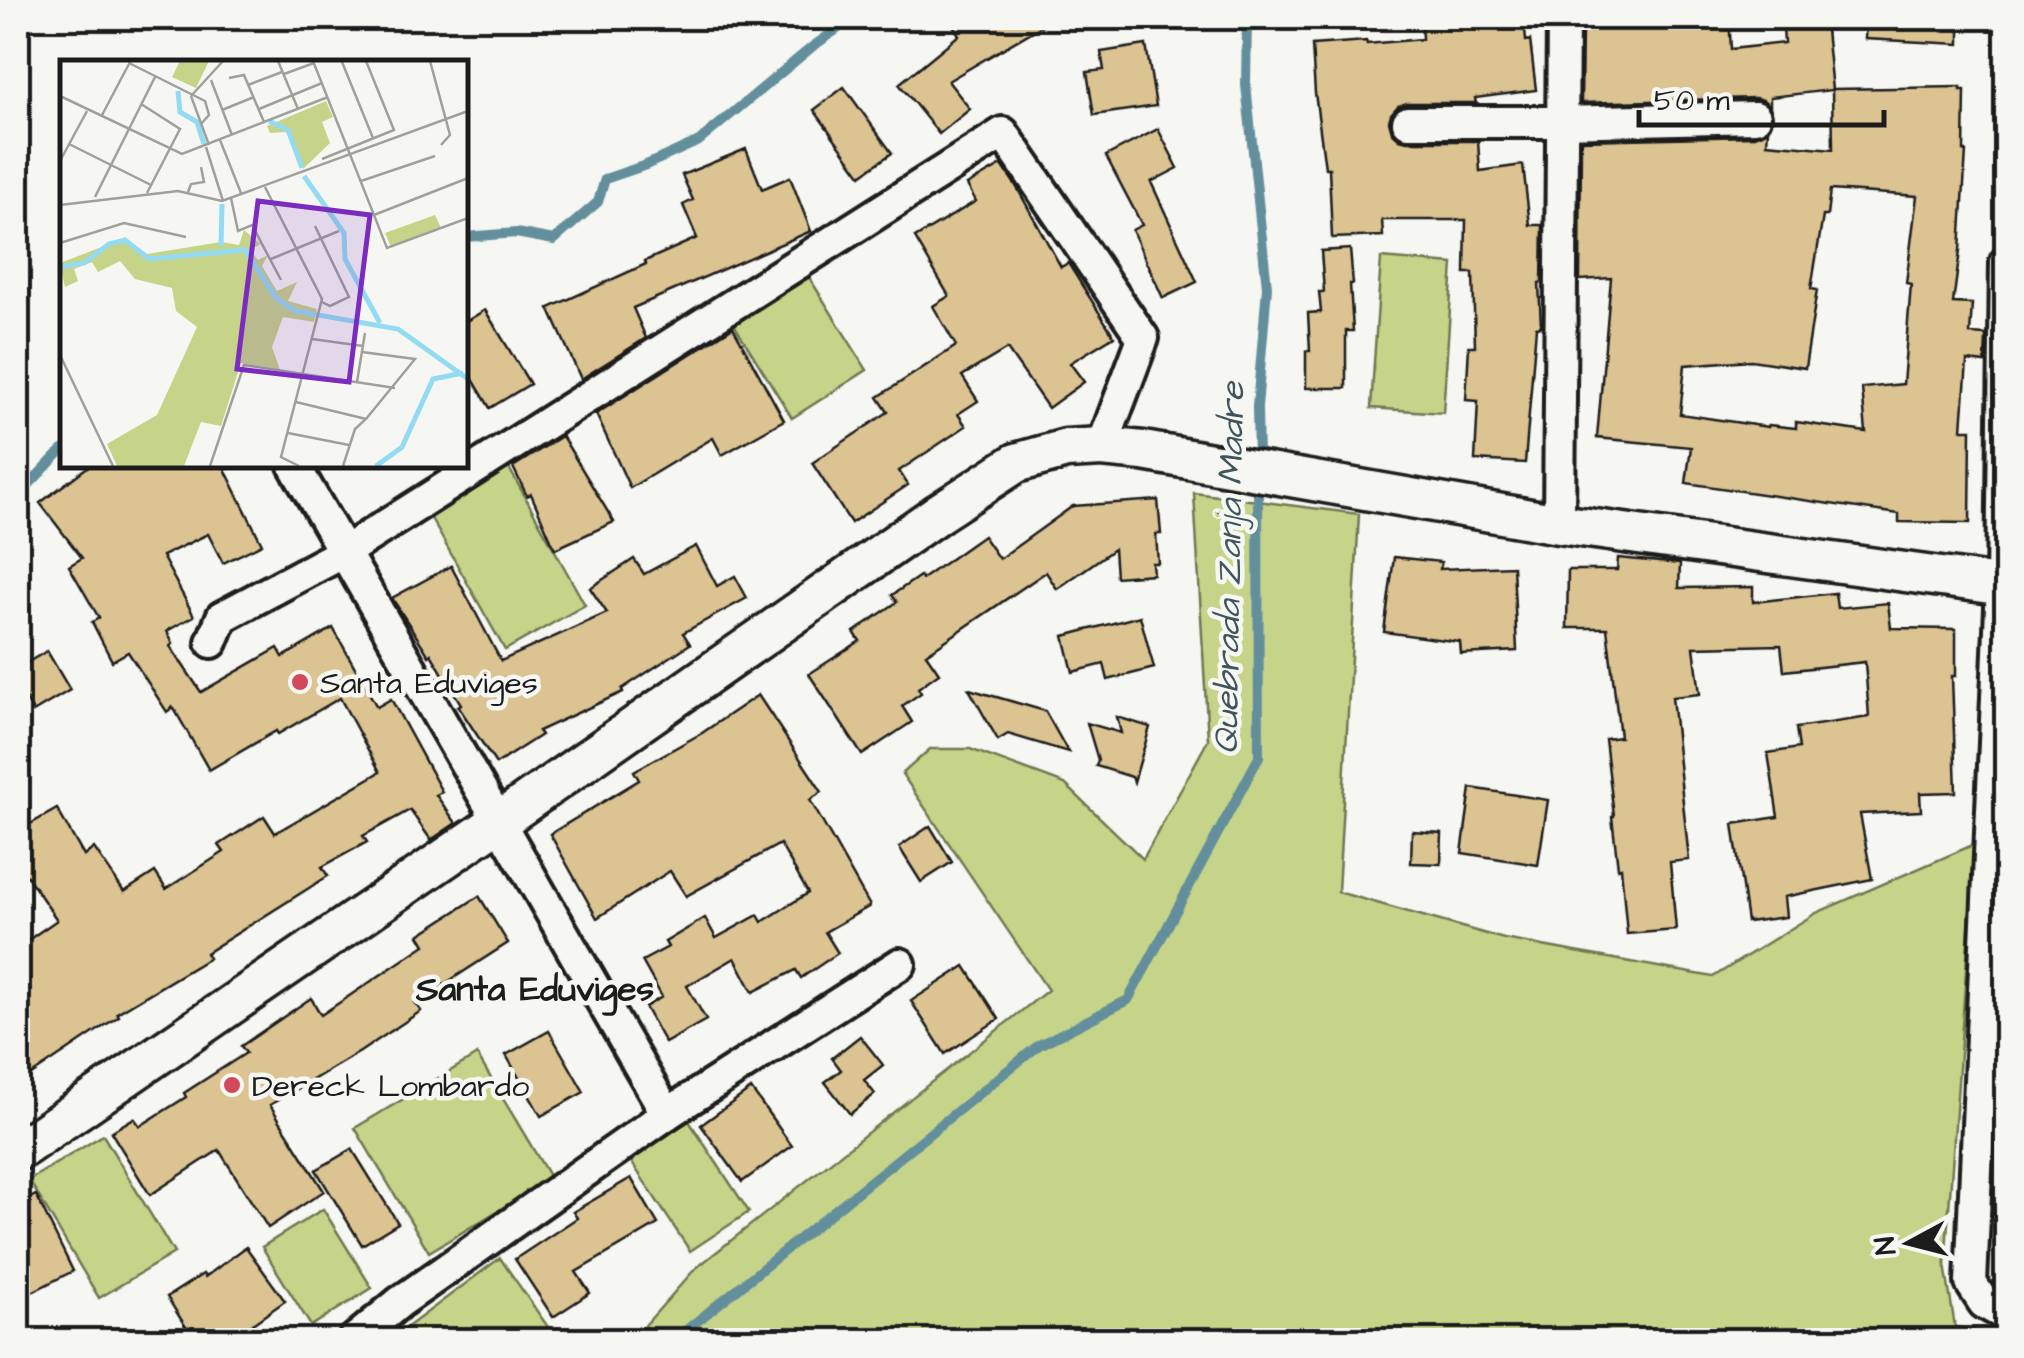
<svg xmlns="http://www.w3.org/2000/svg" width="2024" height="1358" font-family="'Architects Daughter',sans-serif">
	<rect width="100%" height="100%" fill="#f6f6f2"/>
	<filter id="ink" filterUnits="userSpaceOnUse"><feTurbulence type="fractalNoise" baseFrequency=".01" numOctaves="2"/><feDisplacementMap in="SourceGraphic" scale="20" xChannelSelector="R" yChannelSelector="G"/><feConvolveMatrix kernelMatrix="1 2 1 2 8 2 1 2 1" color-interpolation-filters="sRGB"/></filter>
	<g filter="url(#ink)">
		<g fill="#c5d488" stroke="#707852" stroke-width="2.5">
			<path d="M1381,258L1453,264L1443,413L1371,408Z"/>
			<path d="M807,274L867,370L792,418L732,321Z"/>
			<path d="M504,459L585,605L505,650L423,504Z"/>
			<path d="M1194,493L1359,514L1338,892L1504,939L1713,977L1816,913L1975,844L1945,1265L1955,1327L2006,1336V1340H632L695,1269L1048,990L902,774L930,749H970L1065,784L1143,859L1208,740Z"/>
			<path d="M477,1055L551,1179L429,1252L355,1128Z"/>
			<path d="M689,1121L749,1212L690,1251L630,1160Z"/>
			<path d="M103,1135L174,1253L99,1298L29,1180Z"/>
			<path d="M323,1209L372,1288L311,1326L262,1247Z"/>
			<path d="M500,1258L557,1340H390Z"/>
		</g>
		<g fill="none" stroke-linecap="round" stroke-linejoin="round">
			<g stroke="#638f9d" stroke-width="10">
				<path d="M1247,18L1246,85L1267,287L1257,407L1258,461"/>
				<path d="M465,237L516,233L554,240L598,202L605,179L646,165L699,141L812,47L853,18"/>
				<path d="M18,496L62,450"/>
				<path d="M674,1340L1039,1045L1128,1000L1259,757L1258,478"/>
			</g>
		</g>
		<g fill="#dcc392" stroke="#1c1c1c" stroke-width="2.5" fill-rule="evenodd">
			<path d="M949,18H1055L948,81L970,109L939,134L899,84L959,35Z"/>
			<path d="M1421,18H1524L1526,41L1530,40L1536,90L1475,98L1476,103H1407L1398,106L1391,114L1389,121L1392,132L1400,139L1407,141H1478L1480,171L1523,165L1530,225H1543L1542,282L1539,283L1541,326L1536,327L1525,463L1475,460L1478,401L1466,400L1469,346H1475L1473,273H1465L1466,220H1382L1383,236L1332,238L1329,168H1325L1315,93L1312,45L1366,41L1367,44L1422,39Z"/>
			<path d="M1602,18H1729L1731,49L1784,43L1783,25L1825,20L1832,90L1770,97V106L1763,100L1755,98L1581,103L1582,27L1602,28Z"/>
			<path d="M1866,18H1960V44L1865,39Z"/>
			<path d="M1146,45L1156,106L1094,115L1087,72L1104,70L1101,52Z"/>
			<path d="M844,87L892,153L861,175L814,110Z"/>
			<path d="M1961,87V90H1965L1964,151H1966L1960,251L1953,303L1972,304L1970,334L1986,335L1985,363L1967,361L1962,429H1971L1970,523L1899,522V514L1686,483L1691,447L1597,438L1611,278L1580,280L1581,140L1755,136L1768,130L1767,143L1833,149L1832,89ZM1830,190L1917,196L1906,283L1911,284L1903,384L1862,388L1866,432L1796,422V428L1768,425V427L1680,414L1685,365L1751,360L1805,368L1817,290L1811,289L1823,216H1827Z"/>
			<path d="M1158,129L1178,168L1151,182L1197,282L1163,298L1132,230L1142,225L1106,156Z"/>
			<path d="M746,149L762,189L790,177L811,231L633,308L646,338L581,379L549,308L646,264L645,261L697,238L683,205L693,200L682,175Z"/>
			<path d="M1002,165L1016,186L1061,267L1068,263L1114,336L1070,363L1084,382L1048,408L1007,349L962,376L978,401L958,414L966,426L899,471L908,485L851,523L812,463L888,412L878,397L956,346L933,306L949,296L915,238L976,201L967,185Z"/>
			<path d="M1350,249L1353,284H1350L1353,331H1346V388H1306V351H1310L1308,313L1321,312L1319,292H1324L1321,251Z"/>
			<path d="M485,310L530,384L490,408L465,366V322Z"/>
			<path d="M733,327L784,420L722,455L713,438L630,488L596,414Z"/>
			<path d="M562,436L614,522L555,549L531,494L527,496L513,467Z"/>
			<path d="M90,465H223L262,544L223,563L208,534L162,556L194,616L167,631L173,644L170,646L201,692L278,648L283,657L333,628L377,707L391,699L442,792L436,795L456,823L431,840L410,810L363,836L367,842L322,867L328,876L206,953L209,958L117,1013L119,1016L18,1084V947L57,920L27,876L18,881V831L57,809L84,856L94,848L124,892L155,872L166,889L224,852L219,845L264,816L275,833L380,772L340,698L278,734L276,731L209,770L173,707L167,712L128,652L112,661L92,622L99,618L69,566L82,558L40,503Z"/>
			<path d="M1158,500L1161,534H1156L1158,563H1152L1153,574L1116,577L1114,549L1057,589L1046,572L926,654L939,673L918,688L921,693L902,706L912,722L862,755L809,674L860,641L854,632L897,602L892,595L920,576L922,579L983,536L999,559L1073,506Z"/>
			<path d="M696,546L717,586L735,576L747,598L683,633L690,644L622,689L623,692L538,731L541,735L496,764L458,706L461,704L431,654L429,656L392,598L451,566L501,661L607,613L590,588L634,559L644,574Z"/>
			<path d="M1394,557L1441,562L1440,569L1513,566L1517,651L1461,654L1460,642L1384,632Z"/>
			<path d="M1618,558L1680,564L1679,588L1753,587V602L1835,593L1837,608L1888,603L1891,628L1956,629V676H1952L1956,792L1920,793L1921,811L1860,814L1872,879L1784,897L1786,917L1747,922L1733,824L1778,817L1768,753L1799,748L1796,728L1869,717L1865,662L1784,671L1781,645L1694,647L1700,694L1672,697L1689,860L1670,862L1676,930L1627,934L1621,867L1618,868L1612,817L1614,816L1605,739L1620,737L1607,628H1567L1568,570H1617Z"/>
			<path d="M1140,616L1154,668L1108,680L1104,664L1073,672L1064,636Z"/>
			<path d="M47,651L70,690L33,712L18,684V668Z"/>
			<path d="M969,689L1045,711L1068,752L1008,734L998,740Z"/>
			<path d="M758,695L822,792L810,800L870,906L825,932L838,953L801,978L796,970L753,992L735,958L687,986L706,1020L665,1043L645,1007L662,997L642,961L668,947L665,942L705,918L716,938L758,915L762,922L808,893L780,844L686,896L670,871L597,918L550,834L639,780L634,771L702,733Z"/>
			<path d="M1117,717L1150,727L1134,782L1132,777L1096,766L1098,760L1087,723L1121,733Z"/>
			<path d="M1471,788L1548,800L1538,865L1462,853Z"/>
			<path d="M930,826L952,862L921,882L899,847Z"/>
			<path d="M1412,831L1442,833L1441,864L1411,863Z"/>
			<path d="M479,896L508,943L415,1003L421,1011L360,1052L270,1105L324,1191L268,1228L219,1150L150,1195L111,1132L134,1118L140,1126L186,1097L184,1093L246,1053L241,1046L311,998L321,1015L425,945L419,935Z"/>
			<path d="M965,966L999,1019L945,1054L911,1001Z"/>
			<path d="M549,1031L584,1092L541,1116L506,1055Z"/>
			<path d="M860,1036L883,1065L864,1080L875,1094L850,1114L825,1082L841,1070L832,1058Z"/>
			<path d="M751,1089L792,1146L742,1182L701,1125Z"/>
			<path d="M352,1149L398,1223L362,1245L316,1170Z"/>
			<path d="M631,1178L658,1224L576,1272L590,1293L553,1317L515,1259L577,1218L573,1212Z"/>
			<path d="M36,1195L73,1271L18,1299V1204Z"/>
			<path d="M246,1247L285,1301L230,1340H194L167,1297L203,1274L205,1277Z"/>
		</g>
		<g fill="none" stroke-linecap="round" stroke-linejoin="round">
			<g stroke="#1c1c1c" stroke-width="38">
				<g id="minor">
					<path d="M1408,122H1562L1755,117"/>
					<path d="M2006,262L2002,585L1971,1283L1984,1303L2006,1315"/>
					<path d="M294,465L667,1114"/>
					<path d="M1559,524L1563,18"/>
					<path d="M212,642L222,617L344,552L1003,133L1143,338L1102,447"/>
					<path d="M354,1340L400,1302L667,1114L900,964"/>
				</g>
			</g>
			<g stroke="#1c1c1c" stroke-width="45">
				<path id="tertiary" d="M18,1151L498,822L939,513L1016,463L1066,449L1102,447L1143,451L1559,524L2006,586"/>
			</g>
			<use href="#minor" stroke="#f6f6f2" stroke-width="30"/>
			<use href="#tertiary" stroke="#f6f6f2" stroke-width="38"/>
		</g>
	</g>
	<g fill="#d1495b" stroke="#f6f6f2" stroke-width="4">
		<circle cx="300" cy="682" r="10"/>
		<circle cx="232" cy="1085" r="10"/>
	</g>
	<g text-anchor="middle" stroke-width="9" stroke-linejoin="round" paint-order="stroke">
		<g font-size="32" fill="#1c1c1c" stroke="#f6f6f2" text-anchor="start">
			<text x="320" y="693">Santa Eduviges</text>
			<text x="252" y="1096">Dereck Lombardo</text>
		</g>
		<g font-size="35" font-style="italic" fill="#3f555c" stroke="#f6f6f2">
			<text transform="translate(1228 568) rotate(-89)" y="12">Quebrada Zanja Madre</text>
		</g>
		<g font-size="35" font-weight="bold" fill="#1c1c1c" stroke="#f6f6f2">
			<text x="535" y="1000">Santa Eduviges</text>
		</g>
	</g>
	<g transform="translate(60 60)">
		<rect width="408" height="408" fill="#f6f6f2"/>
		<path d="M120,1H149L136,28L112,17ZM266,41L273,57L262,62L270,83L243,109L226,72L210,73L207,66ZM375,155L381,168L331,187L325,173ZM184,170L201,184L190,190L198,200L208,195L202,206L217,231L237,222L228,241L257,249L254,262L223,257L212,287L220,310L181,303L161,366L141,362L124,406H57L47,384L97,355L137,267L116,251L112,228L75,219L60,201L38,212L32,202L14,209L18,221L5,227L0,203L65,178L87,194L161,182L179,185Z" fill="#c5d488"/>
		<path fill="none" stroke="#92dbf3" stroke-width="5" d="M118,31L120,52L137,62L144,84M209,61L228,70L242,108M244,116L284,173L285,199L320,263M161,186L162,144M0,207L24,203L49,184L65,180L89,199L185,190L216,238L235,251L338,269L408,319M316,406L342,387L373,319L403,313"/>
		<path fill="none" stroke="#9f9f9c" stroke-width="2.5" d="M218,1L238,49M253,1L327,188L408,158M370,1L390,75L381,85M282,2L313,78M69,3L145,41L149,55L141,64M224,14L254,3M169,18L184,15L204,62M151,20L172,75M188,25L222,12M0,36L122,94L268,37M131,36L149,85M131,36L163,1M81,44L120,69L87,133M199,49L262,23M162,50L194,37M41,57L70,2M160,80L181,133M9,84L91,125M146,87L163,141M262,99L334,70L306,1M0,101L27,51M301,121L375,96M205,127L262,239L221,397L239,406M128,132L131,124L144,122L141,107M35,137L95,17M171,138L178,171L192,165L221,220M0,145L118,131L162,141L408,51M314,155L408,118M255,166L289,237L270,246L262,242M0,183L64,163L126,177M211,199L279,171M252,279L303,286M302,292L355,299L306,359M0,295L53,406M297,322L305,273M236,342L306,359L295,369L283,406M228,373L289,385M150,406L184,305L335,328"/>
		<path fill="#7b2cbf" fill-opacity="0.15" stroke="#7b2cbf" stroke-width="5" d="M198,141L310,155L289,322L177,309Z"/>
		<rect width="408" height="408" fill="none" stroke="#1c1c1c" stroke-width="5"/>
	</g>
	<rect width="2024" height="1358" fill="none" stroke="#f6f6f2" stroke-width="60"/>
	<rect x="30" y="30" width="1964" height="1298" fill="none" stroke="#1c1c1c" stroke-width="4" filter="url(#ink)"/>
	<g transform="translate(1909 1243) rotate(263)" stroke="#f6f6f2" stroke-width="8" paint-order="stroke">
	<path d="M0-8L18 38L0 25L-18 38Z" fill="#1c1c1c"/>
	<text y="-15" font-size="28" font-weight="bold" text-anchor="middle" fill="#1c1c1c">N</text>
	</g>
	<path d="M1639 110v15h245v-15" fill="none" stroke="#1c1c1c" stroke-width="5"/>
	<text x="1654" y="110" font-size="30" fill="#1c1c1c" stroke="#f6f6f2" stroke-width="8" paint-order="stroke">50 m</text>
</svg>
